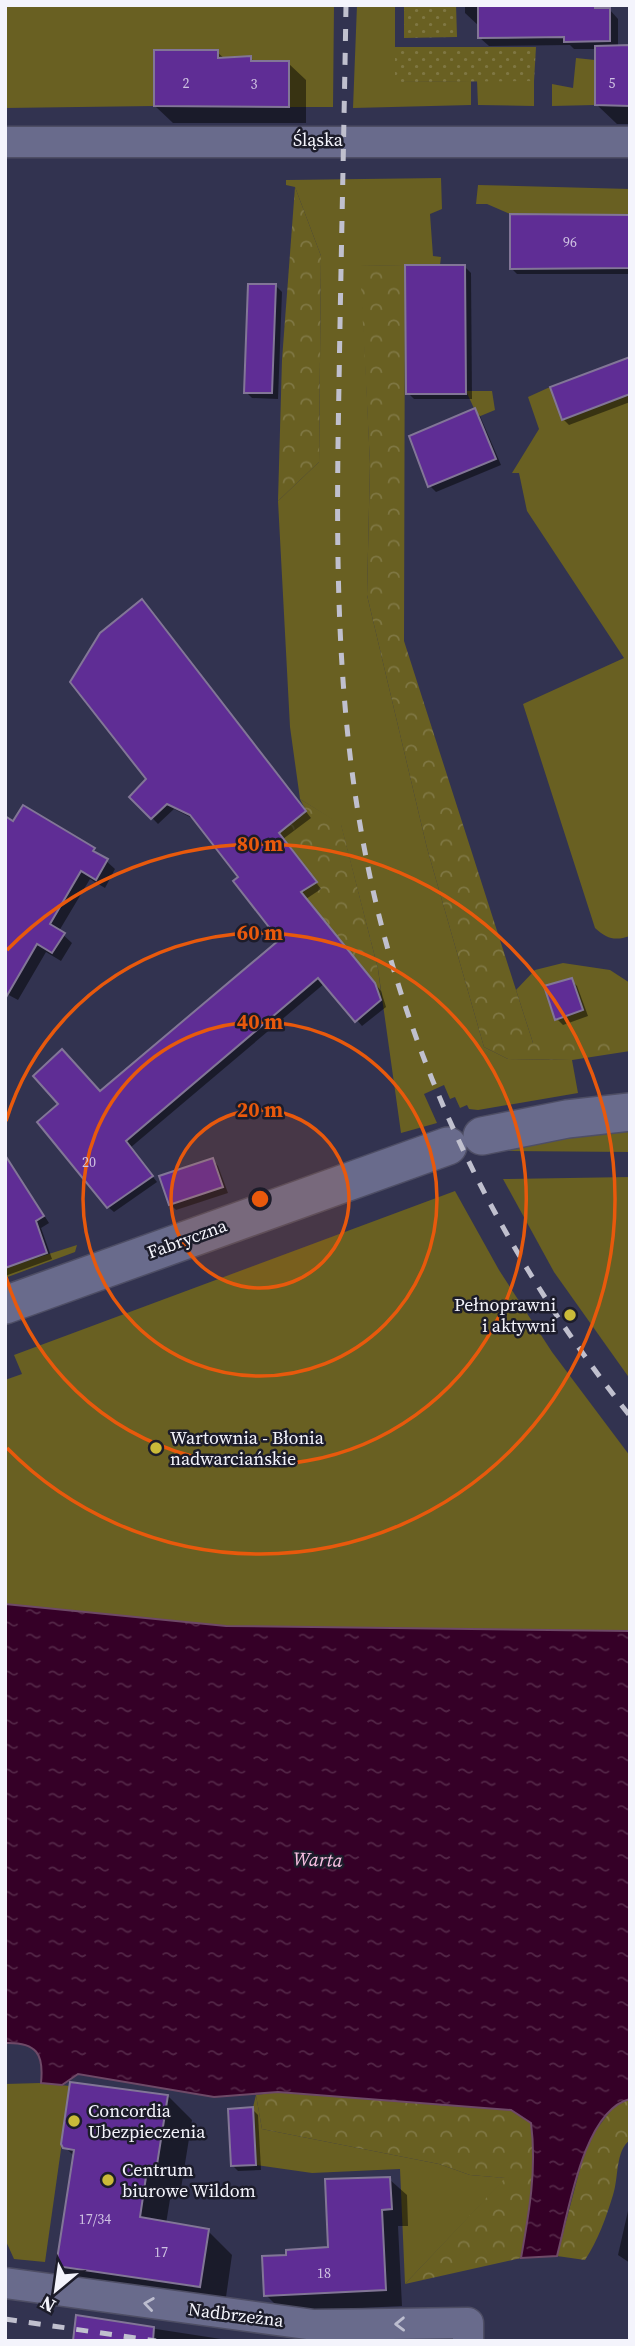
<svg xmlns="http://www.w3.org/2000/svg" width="635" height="2346" font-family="'Source Serif 4',serif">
	<defs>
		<pattern id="forest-crowns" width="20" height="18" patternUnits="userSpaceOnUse" patternTransform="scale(1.75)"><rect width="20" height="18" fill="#696022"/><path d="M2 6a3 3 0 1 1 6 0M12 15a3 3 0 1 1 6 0" fill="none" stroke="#7f7743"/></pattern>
		<pattern id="garden-dots" width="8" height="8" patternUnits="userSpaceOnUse" patternTransform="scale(1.75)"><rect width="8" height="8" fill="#696022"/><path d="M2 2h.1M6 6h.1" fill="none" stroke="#7f7743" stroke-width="1.8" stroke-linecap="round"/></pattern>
		<pattern id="water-ripples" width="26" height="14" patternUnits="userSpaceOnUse" patternTransform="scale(1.75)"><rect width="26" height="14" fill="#350027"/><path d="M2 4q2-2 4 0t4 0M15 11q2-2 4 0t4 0" fill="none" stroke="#532647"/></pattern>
	</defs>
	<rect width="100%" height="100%" fill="#323350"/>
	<g fill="#696022">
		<path d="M5,5H334L333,107H289V61H251V56L218,61V51L154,50V106L5,108Z"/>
		<path d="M357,5H395V82L471,81V105L353,108Z"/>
		<path d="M576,58L595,60V105L552,106V84L573,88Z"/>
		<path d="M477,81H534V106L478,105Z"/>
		<path d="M441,178L442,209L430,214L433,256L441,257L440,265L361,266L370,464L367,595L427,848L484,1047L508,1059L572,1060L578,1093L478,1110L469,1109L467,1105L460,1108L455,1097L450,1099L444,1085L424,1094L437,1123L401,1133L378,969L341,825L300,799L290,727L278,501L319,462L321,256L295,187L286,185V180Z"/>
		<path d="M478,185L630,189V215L510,214L487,204H476Z"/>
		<path d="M550,387L562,420L630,394V936C615,941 607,939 595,928L523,704L624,658L527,511L519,473H512L539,429L528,397Z"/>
		<path d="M466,391H492L495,410L478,417Z"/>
		<path d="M563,963L610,970L630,983V1043H533L516,990L535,970Z"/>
		<path d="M630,1129V1152L508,1151L509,1147Z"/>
		<path d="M630,1177V1379L554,1272L503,1179Z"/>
		<path d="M455,1191L499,1270L552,1352L630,1456V1631L226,1626L5,1604V1380L22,1374L14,1355Z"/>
		<path d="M77,1245L75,1252L5,1278V1268Z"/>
		<path d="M40,2083L70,2086L45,2262L14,2259L5,2239V2084Z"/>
		<path d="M256,2095L262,2129L439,2164L470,2175L506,2178L405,2284L400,2169L312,2173L256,2165L253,2107Z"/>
	</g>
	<g fill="url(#forest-crowns)">
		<path d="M295,187L321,256L319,462L278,501L282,360Z"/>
		<path d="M405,265L404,641L533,1043H630V1051L572,1060L508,1059L484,1047L427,848L367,595L370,464L360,266Z"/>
		<path d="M300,799L341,824L378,969L382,1000L375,983L301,892L317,882L279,833L306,811Z"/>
		<path d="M278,2092L511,2110L531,2123C537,2169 529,2213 521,2258L405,2284L505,2178L470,2175L439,2164L262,2129L256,2095Z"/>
		<path d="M630,2099V2140C615,2151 619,2178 613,2195C606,2218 598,2240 585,2260L557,2256L587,2142L617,2102Z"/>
	</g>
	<g fill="url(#garden-dots)">
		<path d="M404,5H456L457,37L404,38Z"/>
		<path d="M395,47H536L534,81L395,82Z"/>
	</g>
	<path fill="url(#water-ripples)" stroke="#6e4967" stroke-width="2" d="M5,1604L226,1626L630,1631V2099C583,2110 568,2215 557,2256L521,2258C529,2213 537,2169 531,2123L511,2110L278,2092L214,2097L78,2074L62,2085L41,2083C44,2054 37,2042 5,2043Z"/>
	<g fill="#0007">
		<path d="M465,5H602V10H610L618,19V47H630V124H617L597,105V49H574L570,45L489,46L480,38V27L465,13Z"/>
		<path d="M217,52L225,59L251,58L255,63H288L306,80V123H173L155,106Z"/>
		<path d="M630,216V274H517L511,268Z"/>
		<path d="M465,267L471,273L472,399H414L408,393Z"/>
		<path d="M276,286L282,292L278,399L252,398L246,392Z"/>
		<path d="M630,359V402L569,425L563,419Z"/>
		<path d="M474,410L480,416L501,465L436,492L430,486Z"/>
		<path d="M148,607L311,818L283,839L321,889L306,899L381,991L386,1007L362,1026L325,983L130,1148L157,1182L114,1212L108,1207L100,1093L282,940L240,877L196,820L174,809L158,824L132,797L148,779Z"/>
		<path d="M93,849L115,869L105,888L90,879L59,931L72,943L61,961L46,952L18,1000L5,993Z"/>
		<path d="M571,980L577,986L588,1016L563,1025L557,1019Z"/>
		<path d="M5,1154L49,1223L41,1228L52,1259L5,1276Z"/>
		<path d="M213,1160L218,1166L228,1193L176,1210L170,1204Z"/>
		<path d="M168,2096L192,2120L180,2195L171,2193L166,2224L208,2231L232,2255L224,2311L83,2290L58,2266L75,2157L65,2147Z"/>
		<path d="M252,2109L258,2115L261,2170L238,2171L232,2165Z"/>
		<path d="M389,2179L407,2195L408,2226H398L402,2306L283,2312L266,2295L288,2256L330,2249Z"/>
		<path d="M630,2202V2263L618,2255Z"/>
		<path d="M78,2317L234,2341H74Z"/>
	</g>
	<g fill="#5f2d95" stroke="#827697" stroke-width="2">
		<path d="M478,5H595V8H610V41L564,42V37L478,38Z"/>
		<path d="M630,45V106L595,105V46Z"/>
		<path d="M154,50H218V58L251,56V61H289V107L154,106Z"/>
		<path d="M510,214L630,215V268L510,269Z"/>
		<path d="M405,265H465L466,394H406Z"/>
		<path d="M248,284H276L272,393H244Z"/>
		<path d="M630,357V394L562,420L550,387Z"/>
		<path d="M475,408L496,459L428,487L409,436Z"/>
		<path d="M142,599L306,811L279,833L317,882L301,892L375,983L381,1000L355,1022L318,978L126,1141L153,1176L107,1208L37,1122L58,1104L33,1076L62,1049L100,1091L279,940L233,881L238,877L190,815L167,804L151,819L129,797L146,779L70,682L100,633Z"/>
		<path d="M23,805L95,848L93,851L108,859L96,880L81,871L50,924L65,933L52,953L37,944L5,999V816L13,821Z"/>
		<path d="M572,978L583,1010L555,1020L544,986Z"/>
		<path d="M5,1155L44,1216L36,1221L47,1253L5,1268Z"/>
		<path d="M213,1158L223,1187L169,1205L159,1176Z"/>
		<path d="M70,2082L168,2095L156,2171L147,2170L140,2217L209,2229L200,2287L56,2266L74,2150L63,2148L61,2144Z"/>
		<path d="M253,2107L256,2165L231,2166L228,2109Z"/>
		<path d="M390,2177L392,2209L382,2210L386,2290L264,2296L262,2256L286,2255V2250L328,2247L325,2179Z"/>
		<path d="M76,2315L154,2327L153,2341H73Z"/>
	</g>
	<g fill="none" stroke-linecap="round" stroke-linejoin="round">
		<g stroke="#4e4e65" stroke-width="33">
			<g id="minor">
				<path d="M5,142H630"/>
				<path d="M5,2283L314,2325L468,2323V2341"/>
			</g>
		</g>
		<g stroke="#4e4e65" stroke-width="40">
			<g id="tertiary">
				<path d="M482,1136L567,1119L630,1112"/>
				<path d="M5,1305L448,1146"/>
			</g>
		</g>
		<use href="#minor" stroke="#696b8c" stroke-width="30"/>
		<use href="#tertiary" stroke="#696b8c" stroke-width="37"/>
		<g stroke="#c0c0ce" stroke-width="5" stroke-dasharray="12 12" stroke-linecap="butt">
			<path d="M346,5C344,131 341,258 339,384C336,543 335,701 366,857C406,1062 500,1253 630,1416"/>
			<path d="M5,2319L156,2341"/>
		</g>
	</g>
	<defs><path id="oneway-chevron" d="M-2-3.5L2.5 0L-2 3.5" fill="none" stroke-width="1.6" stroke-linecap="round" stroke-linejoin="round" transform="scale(1.75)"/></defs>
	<g stroke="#bcbdcf">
		<use href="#oneway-chevron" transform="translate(149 2304) rotate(-172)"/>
		<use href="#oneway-chevron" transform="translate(400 2324) rotate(179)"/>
	</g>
	<circle cx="260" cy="1199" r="89" fill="#e8590c" fill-opacity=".12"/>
	<g fill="none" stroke="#e8590c" stroke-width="3.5">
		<circle cx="260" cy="1199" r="89"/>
		<circle cx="260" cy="1199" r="177"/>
		<path d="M6 1121A266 266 0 1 1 6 1277"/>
		<path d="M7 950A355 355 0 1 1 7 1448"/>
	</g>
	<g fill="#caba39" stroke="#1c1c2a" stroke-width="2.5">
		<circle cx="570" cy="1315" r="7"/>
		<circle cx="156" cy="1448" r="7"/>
		<circle cx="74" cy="2121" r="7"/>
		<circle cx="108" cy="2180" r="7"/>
	</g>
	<g text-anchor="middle" stroke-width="5" stroke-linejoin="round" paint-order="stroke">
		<g font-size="14" fill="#cfc2e2">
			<text x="186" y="88">2</text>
			<text x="612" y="88">5</text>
			<text x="254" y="89">3</text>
			<text x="570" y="247">96</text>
			<text x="89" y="1167">20</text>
			<text x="95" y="2224">17/34</text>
			<text x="161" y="2257">17</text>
			<text x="324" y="2278">18</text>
		</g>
		<g font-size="18" fill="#f4f4fc" stroke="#1c1c2a">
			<text x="318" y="146">Śląska</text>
			<text transform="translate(187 1239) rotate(-20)" y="6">Fabryczna</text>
			<text transform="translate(236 2315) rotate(7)" y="6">Nadbrzeżna</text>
		</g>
		<g font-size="18" fill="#f4f4fc" stroke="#1c1c2a" text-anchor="start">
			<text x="556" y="1311" text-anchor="end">Pełnoprawni<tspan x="556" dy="21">i aktywni</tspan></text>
			<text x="170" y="1444">Wartownia - Błonia<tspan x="170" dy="21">nadwarciańskie</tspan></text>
			<text x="88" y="2117">Concordia<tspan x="88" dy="21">Ubezpieczenia</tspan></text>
			<text x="122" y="2176">Centrum<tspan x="122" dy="21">biurowe Wildom</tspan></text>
		</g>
		<g font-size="19" font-style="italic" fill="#fac2e4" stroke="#1c1c2a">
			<text transform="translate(318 1859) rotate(2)" y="7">Warta</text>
		</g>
	</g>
	<circle cx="260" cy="1199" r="10" fill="#e8590c" stroke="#1c1c2a" stroke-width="3.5"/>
	<g font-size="21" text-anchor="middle" font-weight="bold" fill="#e8590c" stroke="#1c1c2a" stroke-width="5" stroke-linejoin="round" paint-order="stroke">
		<text x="260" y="851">80 m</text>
		<text x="260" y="940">60 m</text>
		<text x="260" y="1029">40 m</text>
		<text x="260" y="1117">20 m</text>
	</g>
	<rect width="635" height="2346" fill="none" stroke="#f4f4fc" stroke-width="14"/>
	<g transform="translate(56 2290) rotate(209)" stroke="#1c1c2a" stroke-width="5" paint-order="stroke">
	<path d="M0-5L12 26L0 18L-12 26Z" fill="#f4f4fc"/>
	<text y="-10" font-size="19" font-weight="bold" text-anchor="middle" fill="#f4f4fc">N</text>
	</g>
</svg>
